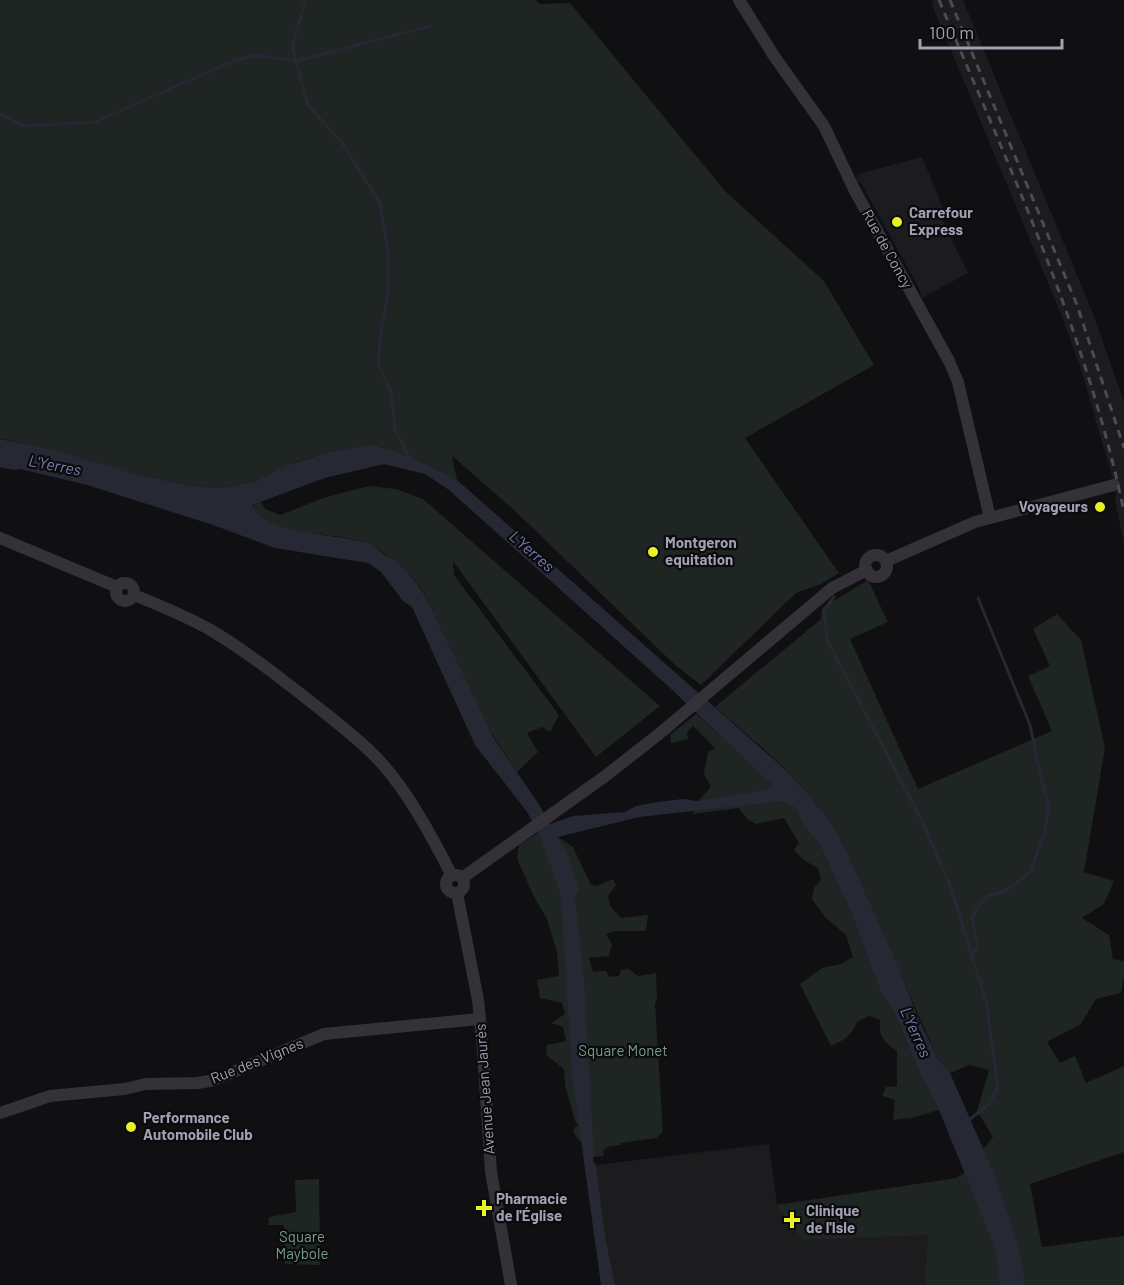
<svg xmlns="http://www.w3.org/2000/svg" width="1124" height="1285" font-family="Barlow,sans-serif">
	<rect width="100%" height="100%" fill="#100f11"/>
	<g fill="#1c1b1e">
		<path d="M932,0H963L1094,316L1124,402V546L1115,500L1116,490L1081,369L1061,314L934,10Z"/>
		<path d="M922,157L943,208L938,211L968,273L922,298L919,288L861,183L856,180L858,174Z"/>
		<path d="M769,1144L777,1205L965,1188L1000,1285H615L605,1235L596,1165Z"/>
	</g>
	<g fill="#1e2522">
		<path d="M0,0H536L539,4L570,3L725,191L824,281L874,365L745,438L839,573L821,584L796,593L701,685L676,666L514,510L452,456L457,480L409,456L371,444L328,452L296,462L254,482L220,488L191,486L132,473L0,438Z"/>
		<path d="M369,486L396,489L423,499L660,706L596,757L453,561L454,575L559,715L550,732L542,727L527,733L538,752L517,772C503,750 488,730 477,706C463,678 451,650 438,622C433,613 430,602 424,593C413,575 395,561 378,549C348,527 267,543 252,506L260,501L265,509L280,515L326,497Z"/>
		<path d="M868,580L888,622L850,639L918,789L1052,731L1028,676L1050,666L1033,629L1057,614L1081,640L1105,748L1084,872L1114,881L1104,904L1082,918L1109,935L1113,959L1124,961V977L1121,993L1096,999L1081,1024L1047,1042L1060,1063L1075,1056L1086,1083L1124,1066V1152L1030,1184L1042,1247L1124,1236V1285H925L928,1235L803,1240L776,1205L956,1178L964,1173L993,1137L977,1111L989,1070L970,1065L950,1073L937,1057L845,847C834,830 824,812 811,797C783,763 748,736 715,707L821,619L822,608Z"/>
		<path d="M696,714L739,752L772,785L783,801L795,808L802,823L820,846L850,910L881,993L895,1014L916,1065L939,1110L912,1118L893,1120L895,1100L882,1096L886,1087L897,1086V1051C884,1042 878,1037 880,1020L869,1016L857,1022C852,1035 843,1041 831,1046L800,984L822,968L841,964L853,957L846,935L826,918L812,899L814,888L821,879L818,868L805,861L794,850L799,843L784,818L756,824L747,819L739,808L692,814L699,800L711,787L704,774L708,752L715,748L693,726L687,733L688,739L671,743L670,735Z"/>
		<path d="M541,831L552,833L573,847L591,885L597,886L613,879L616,885L608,896L610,906L621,918L648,915L646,931H616L606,934L612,944L609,956L589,958L593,972L606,971L609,977L619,976L621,970L629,969L638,976L656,973L657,999L655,1004L663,1132L656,1138L621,1143V1145L607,1147L603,1151L604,1156L593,1157L586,1152L584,1144L576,1137L573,1130L578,1125L575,1121L565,1085L564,1069L546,1055L547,1045L566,1041L563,1027L551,1023L565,1014L562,1003L540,998L537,980L559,976L557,952L547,919L533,895L517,858L519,845Z"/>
		<path d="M319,1179L320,1265L285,1264L284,1225H268L269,1217L296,1212L295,1180Z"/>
	</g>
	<path fill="#262834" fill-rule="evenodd" d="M0,439L54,450L132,473L191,486L220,488L254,482L285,466L328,452L371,444L409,456L457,480L787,771L811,797L828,819L845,847L896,962L920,1022L937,1057L950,1073L992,1169L1013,1228L1024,1272L1023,1285H1000L996,1253L980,1211L939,1110L916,1065L895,1014L881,993L850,910L820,846L802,823L795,808L783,801L639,817L558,837L568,856L579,889L575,896L584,978L594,1153L593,1161L596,1165L605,1235L615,1285H601L572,1075L561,897L541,838L527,812L475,745L412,607L403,601L381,572L368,563L275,548L213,525L87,485L20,469L13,470L0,467ZM384,464L425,474L449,490L669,687L772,785L765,790L697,801L683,799L657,802L636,806L625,812L573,816L550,824L538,803L493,737L428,601C421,587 409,573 396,562C392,558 386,556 381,552C377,549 375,546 370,544C341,533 264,536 252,505L325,478Z"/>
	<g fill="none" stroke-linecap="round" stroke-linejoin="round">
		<g stroke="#262834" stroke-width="3">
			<path d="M306,0L292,46L308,105L342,143L380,203L388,253V294L381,330L378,363L391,393L395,429L409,457"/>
			<path d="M0,114L24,126L95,122L231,62L255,55L296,61L430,26"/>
			<path d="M834,597L824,610L827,640L920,817L949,882L986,1001L998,1087L989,1104L969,1120"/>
			<path d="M972,955L978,947L972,919L978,906L988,896L1005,891L1027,875L1031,869L1044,835L1049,806L1042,782L1030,725L978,598"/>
		</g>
		<g stroke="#343238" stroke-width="12">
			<path d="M739,0L774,56L824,126L854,189L949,361L958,382L990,518"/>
			<path d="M0,538L117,587"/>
			<circle cx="876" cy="566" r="11"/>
			<path d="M886,561L975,522L1114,485"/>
			<circle cx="125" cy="592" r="9"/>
			<path d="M134,595C159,605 185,616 209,629C248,652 284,681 320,709C342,727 366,745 385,767C411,797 434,840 452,876"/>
			<circle cx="455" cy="884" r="9"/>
			<path d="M462,878L604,777L659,734L832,588L867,570"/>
			<path d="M457,893L478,1000L483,1050L491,1172L511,1285"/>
			<path d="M0,1113L50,1096L124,1089L146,1084L198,1083L214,1080L324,1034L479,1019"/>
		</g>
		<g stroke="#4c4a53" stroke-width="3" stroke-dasharray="8 6" stroke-linecap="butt">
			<path d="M939,0C1009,167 1087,333 1124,512"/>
			<path d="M950,0L1077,305L1124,448"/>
		</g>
	</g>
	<g fill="#e7f226" stroke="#0b0a0c" stroke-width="2">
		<circle cx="897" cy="222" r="6"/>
		<circle cx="1100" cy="507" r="6"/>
		<circle cx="653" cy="552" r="6"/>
		<circle cx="131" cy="1127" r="6"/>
		<path d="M481 1199h6v6h6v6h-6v6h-6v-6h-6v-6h6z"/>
		<path d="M789 1211h6v6h6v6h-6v6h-6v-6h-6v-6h6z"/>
	</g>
	<g text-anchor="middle" stroke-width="4.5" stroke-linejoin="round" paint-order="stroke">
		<g font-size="15" font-weight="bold" fill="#a2a0b2" stroke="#0b0a0c" text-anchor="start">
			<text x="909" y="218">Carrefour<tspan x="909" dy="17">Express</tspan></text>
			<text x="1088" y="512" text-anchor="end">Voyageurs</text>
			<text x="665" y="548">Montgeron<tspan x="665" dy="17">equitation</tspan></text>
			<text x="143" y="1123">Performance<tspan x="143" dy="17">Automobile Club</tspan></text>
			<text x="496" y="1204">Pharmacie<tspan x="496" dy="17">de l'Église</tspan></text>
			<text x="806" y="1216">Clinique<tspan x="806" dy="17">de l'Isle</tspan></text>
		</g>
		<g font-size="15" fill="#a2a0b2" stroke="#0b0a0c">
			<text transform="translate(887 249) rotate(61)" y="5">Rue de Concy</text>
			<text transform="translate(257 1061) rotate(-22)" y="5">Rue des Vignes</text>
			<text transform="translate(485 1089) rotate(-94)" y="5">Avenue Jean Jaurès</text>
		</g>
		<g font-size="15" fill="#779d88" stroke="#0b0a0c">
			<text x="623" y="1056">Square Monet</text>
			<text x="302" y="1242">Square<tspan x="302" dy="17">Maybole</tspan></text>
		</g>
		<g font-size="16" font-style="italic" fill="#767eae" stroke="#0b0a0c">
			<text transform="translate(55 465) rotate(11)" y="6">L'Yerres</text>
			<text transform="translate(532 551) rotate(41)" y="6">L'Yerres</text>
			<text transform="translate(916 1032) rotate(66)" y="6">L'Yerres</text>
		</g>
	</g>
	<path d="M920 39v9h142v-9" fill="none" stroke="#a2a0b2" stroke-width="3"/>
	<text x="929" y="39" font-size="18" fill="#a2a0b2" stroke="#0b0a0c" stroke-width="4.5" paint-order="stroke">100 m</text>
</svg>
